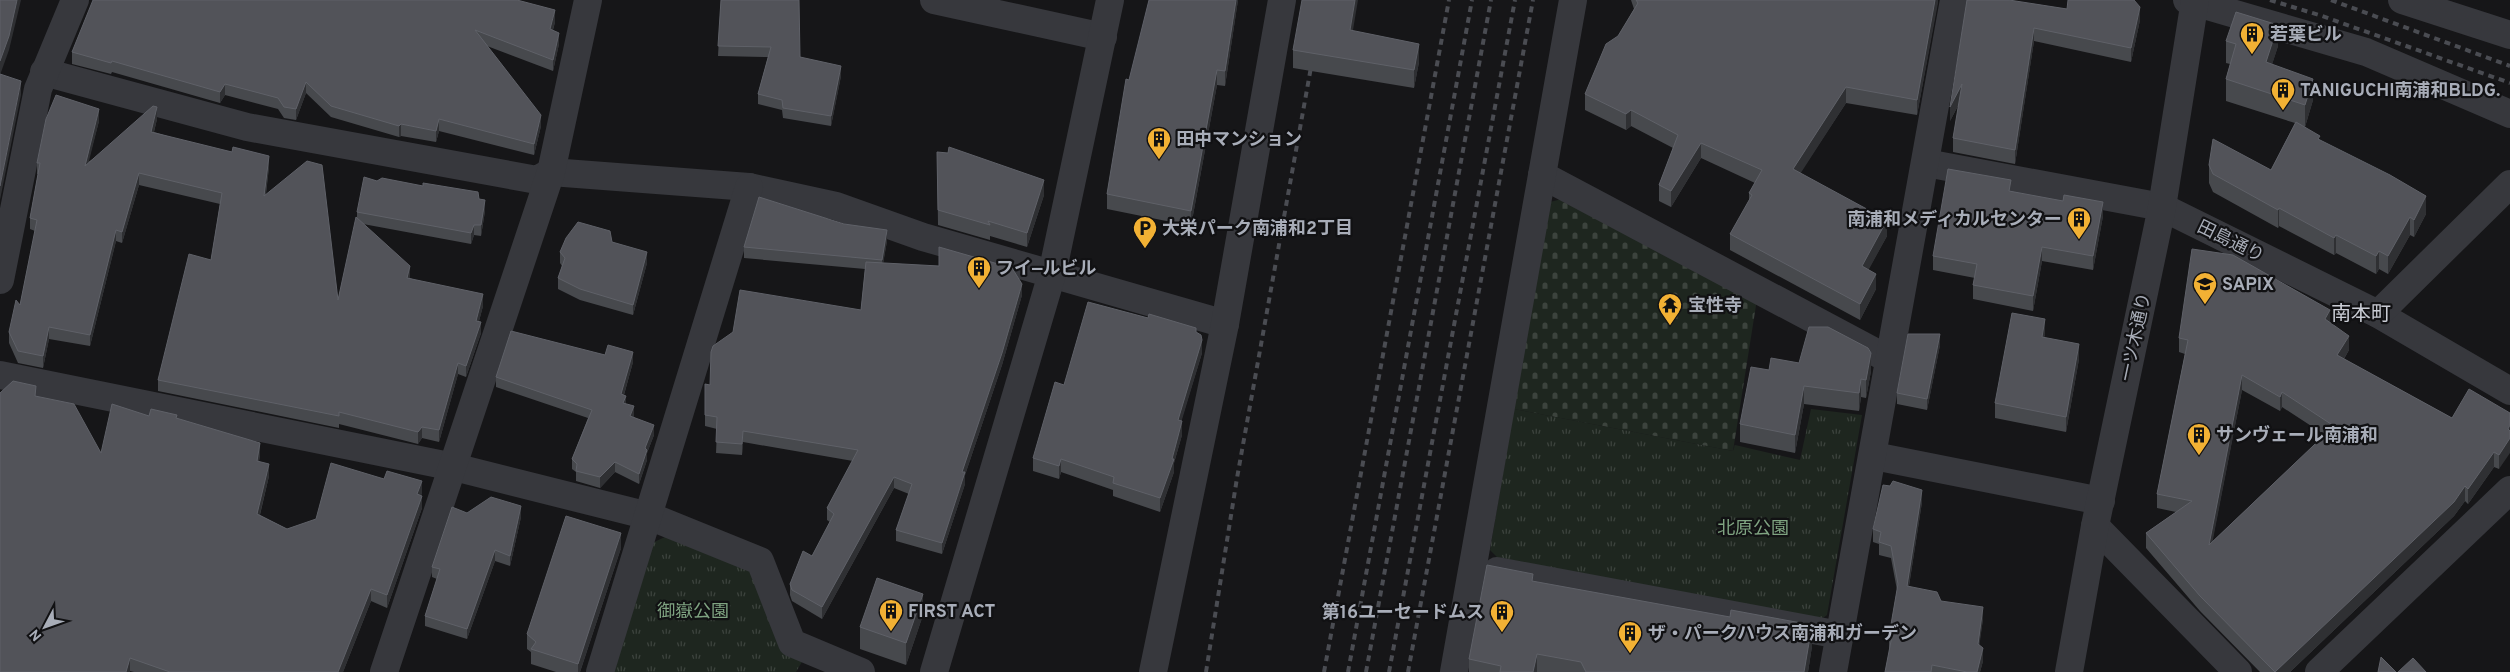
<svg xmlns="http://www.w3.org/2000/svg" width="2510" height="672" font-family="Overpass,'Noto Sans JP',sans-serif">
	<defs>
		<pattern id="cemetery-stones" width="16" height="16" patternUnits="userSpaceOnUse" patternTransform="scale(1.25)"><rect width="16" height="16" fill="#1e261f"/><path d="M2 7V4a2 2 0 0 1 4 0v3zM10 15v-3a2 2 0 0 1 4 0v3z" fill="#3c433d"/></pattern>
		<pattern id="park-tufts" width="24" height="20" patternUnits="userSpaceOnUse" patternTransform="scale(1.25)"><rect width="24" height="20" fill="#1e261f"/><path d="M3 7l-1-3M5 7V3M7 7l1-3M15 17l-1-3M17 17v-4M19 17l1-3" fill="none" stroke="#3c433d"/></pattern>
	</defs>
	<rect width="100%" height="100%" fill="#161618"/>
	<path fill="url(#cemetery-stones)" d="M1562,199L1757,299L1733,451L1514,409L1550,202Z"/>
	<g fill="url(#park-tufts)">
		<path d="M1514,409L1733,451L1735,445L1800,460L1811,409L1862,415L1827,615L1820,620L1497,557L1490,550Z"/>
		<path d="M667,536L749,569L803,660L796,672H610L650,544Z"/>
	</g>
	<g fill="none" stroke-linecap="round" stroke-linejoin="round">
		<g stroke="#37383d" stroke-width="28">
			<path d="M934,0L1103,37"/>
			<path d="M2187,0L2366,52L2510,114"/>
			<path d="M2402,0L2510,35"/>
			<path d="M44,72L247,127L537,180L551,172L749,187L836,206L923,237L1225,324"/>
			<path d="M1926,163L2162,207L2378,314L2510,391"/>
			<path d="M1542,175L1890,360"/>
			<path d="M0,280L38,89L75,0"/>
			<path d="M2378,314L2510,184"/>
			<path d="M0,375L454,467L649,516L760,561L792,643L861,672"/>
			<path d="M1874,456L2101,501"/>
			<path d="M2095,526L2238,672"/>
			<path d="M1497,571L1840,635"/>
			<path d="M384,672L551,172L588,0"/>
			<path d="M600,672L749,187"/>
			<path d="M934,672L1052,274L1110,0"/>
			<path d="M1153,672L1225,324L1282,0"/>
			<path d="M1454,672L1573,0"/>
			<path d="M1833,672L1954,0"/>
			<path d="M2069,672L2095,526L2162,207L2195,0"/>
			<path d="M2319,672L2510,490"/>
		</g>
		<g stroke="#4a4c52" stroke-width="4" stroke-dasharray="6 5" stroke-linecap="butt">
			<path d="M2270,0L2322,16L2510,83"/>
			<path d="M2331,0L2510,66"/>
			<path d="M1206,672L1237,478L1313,56"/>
			<path d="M1324,672L1449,0"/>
			<path d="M1348,672L1472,0"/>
			<path d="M1366,672L1491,0"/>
			<path d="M1389,672L1515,0"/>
			<path d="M1408,672L1533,0"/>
		</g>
	</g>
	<g fill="#47494d" fill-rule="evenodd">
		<path d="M721,0L800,57L841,76L831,126L783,118L782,110L758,104V94L768,57L718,56Z"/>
		<path d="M1238,0L1225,86L1217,85L1191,226L1107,209V194L1129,80Z"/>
		<path d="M1631,0H1938L1917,115L1846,103L1800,173L1887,236L1868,270L1876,289L1860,320L1730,250V234L1749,201V193L1755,183L1701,158L1671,207L1659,201V185L1673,148L1631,126L1626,130L1585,110V94L1634,9Z"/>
		<path d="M1967,0L2067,9L2140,20L2131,62L2034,41L2015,164L1953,152V138L1959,104L1950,121Z"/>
		<path d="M555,22L553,30L559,44L553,71L487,46L541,126L534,155L439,131L436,142L401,136L399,137L331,117L306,93L296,120L284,118L278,109L225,95L220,103L112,72L111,74L72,64V52Z"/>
		<path d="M1353,31L1419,62L1414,88L1293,68V50Z"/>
		<path d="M2226,41L2278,46L2272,64L2313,100L2305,127L2301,125L2320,140L2426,214L2414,237L2410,235L2388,274L2379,269L2376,274L2336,253L2334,255L2279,226L2278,228L2213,192L2209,183V165L2271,170L2295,123L2226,101V79L2230,64L2226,63Z"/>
		<path d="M157,119L154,132L269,167L266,194L338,300L357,218V212L377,181L479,199L485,211L481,236L474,235L471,244L363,224L410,278L483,306L479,321L481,333L466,377L458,374L439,442L422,438L418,444L339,424V428L158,391V380L211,260L220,204L139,185L122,243L116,241L90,346L49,339L43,368L18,363L9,343V332L20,305L35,231L30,229V218L38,174H37V163L99,121L88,162Z"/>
		<path d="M937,152L1044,195L1027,247L990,236V240L938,225Z"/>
		<path d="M2011,191L2103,216L2093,270L2042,261L2033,311L1973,299V285L1975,278L1933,270V256Z"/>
		<path d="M887,241L883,263L1022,295L1002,365L965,475V484L942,554L896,541V530L909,494L894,488L822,619L792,601L790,595V584L812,556L830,522L827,520V508L853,461L743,442L742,455L716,453L717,429L705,426V384L710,385L733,332L861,310L865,269L744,258V247Z"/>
		<path d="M612,242L647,263L633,315L580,300L558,289V278L562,266L560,263V252Z"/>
		<path d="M2330,322L2349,350L2344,359L2452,418L2510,413L2499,469L2494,467L2468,504L2465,501L2454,516L2290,672H2260L2200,611L2146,548V533L2176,512L2157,508V494L2185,354L2179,352V338ZM2242,390L2280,411L2282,407L2325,435L2212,542Z"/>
		<path d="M1196,333L1202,353L1181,421L1182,435L1174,463V472L1160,512L1113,496V490L1061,472L1059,479L1033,471V458L1064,385Z"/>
		<path d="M2045,334L2044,337L2079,359L2066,432L1995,418V403Z"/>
		<path d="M1940,345L1927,410L1897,404V393Z"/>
		<path d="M605,355L633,362L624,395L626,404L634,417L654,435L647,453V460L639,484L615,472L600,488L576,481V472L572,469V459L588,418L496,387V377Z"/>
		<path d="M1799,363L1871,371L1866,398L1861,397L1859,411L1804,404L1795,453L1740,442V424L1769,370Z"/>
		<path d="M36,396L101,453L149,416L177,419L260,455L259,461L269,476L260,515L287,529L422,493L421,495L422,508L387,608L371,601L343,672H134L130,671V672H0Z"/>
		<path d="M1922,502L1909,586L1941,601L1983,619L1979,645L1983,661L1980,672H1885L1890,648H1889V636L1897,590L1891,558L1879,555V544L1873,542V529Z"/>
		<path d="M467,513L521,517L510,566L495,561L467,639L425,626V616L437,579L432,577V567Z"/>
		<path d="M621,548L580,672H556L531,664V652L527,649V634Z"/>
		<path d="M1533,581L1812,646L1808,672H1469V659Z"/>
		<path d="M923,615L906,665L860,649V627Z"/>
	</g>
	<g fill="#2f3033">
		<path d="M17,0H21L9,50L0,75V61Z"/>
		<path d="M1236,0H1238L1225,86V71Z"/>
		<path d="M1355,0H1358L1350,48V30Z"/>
		<path d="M1935,0H1938V3L1917,115V100Z"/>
		<path d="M2140,7V20L2131,62V48Z"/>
		<path d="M555,10V22L550,40V29Z"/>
		<path d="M2278,25V46L2266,84V62Z"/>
		<path d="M2034,28V41L2015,164V150Z"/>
		<path d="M559,33V44L553,71V60Z"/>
		<path d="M1419,44V62L1414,88V70Z"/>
		<path d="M841,66V76L831,126V116Z"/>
		<path d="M1217,70V85L1191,226V211Z"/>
		<path d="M2313,79V100L2305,127V105Z"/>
		<path d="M21,81V95L0,200V186Z"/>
		<path d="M306,82V93L296,120V109Z"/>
		<path d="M225,84V95L220,103V92Z"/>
		<path d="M1962,84V98L1950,121V107Z"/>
		<path d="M1846,87V103L1793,185V169Z"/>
		<path d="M157,107V119L151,143V132Z"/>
		<path d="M99,109V121L85,177V166Z"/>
		<path d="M1631,110V126L1626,130V114Z"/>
		<path d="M541,115V126L534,155V144Z"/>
		<path d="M439,119V131L436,142V131Z"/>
		<path d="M401,124V136L399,137V126Z"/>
		<path d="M1701,143V158L1671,207V191Z"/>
		<path d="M269,156V167L264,207V196Z"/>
		<path d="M139,173V185L122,243V232Z"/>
		<path d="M1044,180V195L1027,247V233Z"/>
		<path d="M2426,196V214L2414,237V220Z"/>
		<path d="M485,200V211L481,236V225Z"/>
		<path d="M2103,202V216L2093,270V256Z"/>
		<path d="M2279,208V226L2278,228V210Z"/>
		<path d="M2410,217V235L2388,274V256Z"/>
		<path d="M1887,220V236L1862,282V266Z"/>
		<path d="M474,225V235L471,244V233Z"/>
		<path d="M116,230V241L90,346V335Z"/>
		<path d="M887,230V241L882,271V260Z"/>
		<path d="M2336,235V253L2334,255V238Z"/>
		<path d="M2042,247V261L2033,311V296Z"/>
		<path d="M2379,251V269L2376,274V256Z"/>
		<path d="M647,252V263L633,315V305Z"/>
		<path d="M410,266V278L407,289V278Z"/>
		<path d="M1876,274V289L1860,320V304Z"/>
		<path d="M1022,284V295L1002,365L965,475V484L942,554V543L962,472Z"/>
		<path d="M483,294V306L476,332V321Z"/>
		<path d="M2330,310V325L2325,319Z"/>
		<path d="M2045,319V334L2042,352V337Z"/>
		<path d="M481,322V333L466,377V366Z"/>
		<path d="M49,327V339L43,368V356Z"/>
		<path d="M1940,334V345L1927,410V399Z"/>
		<path d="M2349,336V350L2337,370V355Z"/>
		<path d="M1202,340V353L1178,433V420Z"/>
		<path d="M2079,344V359L2066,432V417Z"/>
		<path d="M633,352V362L621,405V394Z"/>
		<path d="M1871,353V371L1866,398V380Z"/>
		<path d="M458,363V374L439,442V430Z"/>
		<path d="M2242,375V390L2209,560V545Z"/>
		<path d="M1861,379V397L1859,411V393Z"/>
		<path d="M1804,386V404L1795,453V435Z"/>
		<path d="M2282,392V407L2280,411V397Z"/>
		<path d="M626,396V406L623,403Z"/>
		<path d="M634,406V417L630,426V416Z"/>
		<path d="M1182,421V435L1174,463V472L1160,512V498Z"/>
		<path d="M654,425V435L647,453V460L639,484V474L645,448Z"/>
		<path d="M2510,425V453L2499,469V455Z"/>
		<path d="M422,427V438L418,444V432Z"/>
		<path d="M743,431V442L742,455V444Z"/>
		<path d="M260,443V455L257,473V461Z"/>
		<path d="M2494,452V467L2468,504V489Z"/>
		<path d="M1061,459V472L1059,479V466Z"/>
		<path d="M615,462V472L600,488V477Z"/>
		<path d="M269,464V476L257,526V514Z"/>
		<path d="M894,477V488L822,619V607Z"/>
		<path d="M422,481V493L417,506V494Z"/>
		<path d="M2465,486V501L2454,516L2290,672H2275Z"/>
		<path d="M1922,490V502L1907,598V586Z"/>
		<path d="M422,496V508L387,608V595Z"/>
		<path d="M521,506V517L510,566V556Z"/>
		<path d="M621,533V548L580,672H578V664Z"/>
		<path d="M495,550V561L467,639V629Z"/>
		<path d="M371,589V601L343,672H338Z"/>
		<path d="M923,594V615L906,665V643Z"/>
		<path d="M1983,607V619L1978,656V644Z"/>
		<path d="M1812,625V646L1808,672H1804Z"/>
		<path d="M1983,648V661L1980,672H1977Z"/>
		<path d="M1537,654V672H1533Z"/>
		<path d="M130,658V672H126Z"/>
	</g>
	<g fill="#525359" stroke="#5f6168" fill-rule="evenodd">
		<path d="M0,0H17L9,36L0,61Z"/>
		<path d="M93,0H517L555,10L550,29L559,33L553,60L475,30L541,115L534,144L439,119L436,131L401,124L399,126L331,106L306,82L296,109L284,107L278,98L225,84L220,92L112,61L111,63L72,52Z"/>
		<path d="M721,0H799L800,57L841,66L831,116L783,108L782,100L758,94L771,47L718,46Z"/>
		<path d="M1149,0H1236L1225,71L1217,70L1191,211L1107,194L1126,79L1129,80Z"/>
		<path d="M1302,0H1355L1350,30L1419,44L1414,70L1293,50Z"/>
		<path d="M1636,0H1935L1917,100L1846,87L1793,169L1887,220L1862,266L1876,274L1860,304L1730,234L1752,195L1749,193L1762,170L1701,143L1671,191L1659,185L1678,135L1631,110L1626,114L1585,94L1606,44L1618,36L1638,3Z"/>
		<path d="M1967,0H2009L2067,9L2068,0H2134L2140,7L2131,48L2034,28L2015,150L1953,138L1962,84L1950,107Z"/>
		<path d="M2236,12L2278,25L2266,62L2313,79L2305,105L2226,79L2236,44L2226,41Z"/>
		<path d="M0,74L21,81L0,186Z"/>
		<path d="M56,95L99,109L85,166L153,106L157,107L151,132L232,152L233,147L269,156L264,196L307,161L322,165L338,300L356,217L410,266L407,278L483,294L476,321L481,322L466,366L458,363L439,430L422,427L418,432L339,412V416L158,380L189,254L211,260L222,193L139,173L122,232L116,230L90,335L49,327L43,356L18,351L9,332L16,300L20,305L37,220L30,218L40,163H37L46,119Z"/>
		<path d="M2296,122L2320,136L2318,139L2390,175L2426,196L2414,220L2410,217L2388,256L2379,251L2376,256L2336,235L2334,238L2279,208L2278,210L2213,174L2209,165L2213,139L2271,170Z"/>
		<path d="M949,147L1044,180L1027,233L988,221L990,225L938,210L937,152L948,153Z"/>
		<path d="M1948,169L2011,180L2009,191L2063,201L2064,195L2103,202L2093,256L2042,247L2033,296L1973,285L1977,264L1933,256Z"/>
		<path d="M364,177L377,181L382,178L423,186V183L478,192L479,199L485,200L481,225H474L471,233L357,212Z"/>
		<path d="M759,197L844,224L887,230L882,260L744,247Z"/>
		<path d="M578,222L610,231L612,242L647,252L633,305L580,289L558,278L565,258L560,252L566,238Z"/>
		<path d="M939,247L1012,268L1022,284L1002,353L962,472H965L942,543L896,530L912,484L894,477L822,607L792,590L790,584L803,551L812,556L834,514L827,508L858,450L743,431L742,444L716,442L717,417L705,415V384L710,385L711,352L713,346L733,332L740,290L861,310L866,262L939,266Z"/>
		<path d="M2192,249L2233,255L2330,310L2325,319L2349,336L2337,355L2452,418L2469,389L2510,413V425L2508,429L2510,431V438L2499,455L2494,452L2468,489L2465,486L2454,502L2275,672L2200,596L2146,533L2192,501L2157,494L2188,340L2179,338ZM2242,375L2280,397L2282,392L2334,426L2209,545Z"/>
		<path d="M1088,302L1148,318L1149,314L1196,328V332L1201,335L1202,340L1178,420L1182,421L1172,459H1174L1160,498L1113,483L1114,477L1061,459L1059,466L1033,458L1055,382L1064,385Z"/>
		<path d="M2012,313L2045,319L2042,337L2079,344L2066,417L1995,403Z"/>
		<path d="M1809,327H1828L1868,348L1871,353L1866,380L1861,379L1859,393L1804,386L1795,435L1740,424L1751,367L1769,370L1771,358L1799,363Z"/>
		<path d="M511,331L605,355L608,345L633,352L621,394L626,396L623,403L634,406L630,416L654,425L645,448L647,450L639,474L615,462L600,477L576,471L577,464L572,459L592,410L496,377Z"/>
		<path d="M1908,334H1940L1927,399L1897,393Z"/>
		<path d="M13,381L36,386L35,396L74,404L101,453L112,404L149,416L151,409L177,415L176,418L260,443L257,461L269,464L257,514L287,529L316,519L331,463L384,479L387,471L422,481L417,494L422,496L387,595L371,589L338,672H170L130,658L126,672H0V393Z"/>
		<path d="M1893,481L1922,490L1907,586L1937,592L1941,601L1983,607L1978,644L1983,648L1977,672H1967L1932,665L1931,672H1885L1892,636H1889L1898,584L1891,546L1879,542L1881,532L1873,529L1883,485L1890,486Z"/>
		<path d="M491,497L521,506L510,556L495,550L467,629L425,616L440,569L432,567L452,507L467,513Z"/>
		<path d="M566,516L621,533L578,664L531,649L536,642L527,634Z"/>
		<path d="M1487,565L1533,574L1532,581L1730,617L1731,610L1812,625L1804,672H1586L1581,662L1537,654L1533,672H1500L1501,666L1469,659Z"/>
		<path d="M877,578L923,594L906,643L860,627Z"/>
		<path d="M2381,657L2396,672H2378Z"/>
		<path d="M2413,658L2426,672H2398Z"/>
	</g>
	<defs>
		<g id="building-pin" transform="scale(1.25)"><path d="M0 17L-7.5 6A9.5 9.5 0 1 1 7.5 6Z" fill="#f2b134" stroke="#111113"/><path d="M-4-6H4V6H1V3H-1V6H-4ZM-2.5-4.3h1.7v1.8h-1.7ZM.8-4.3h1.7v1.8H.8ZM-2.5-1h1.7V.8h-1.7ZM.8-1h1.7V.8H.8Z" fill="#111"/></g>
		<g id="parking-pin" transform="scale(1.25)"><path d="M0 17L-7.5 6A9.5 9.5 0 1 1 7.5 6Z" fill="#f2b134" stroke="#111113"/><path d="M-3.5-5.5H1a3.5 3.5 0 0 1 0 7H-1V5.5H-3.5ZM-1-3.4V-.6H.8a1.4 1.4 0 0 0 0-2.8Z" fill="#111"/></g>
		<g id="school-pin" transform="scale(1.25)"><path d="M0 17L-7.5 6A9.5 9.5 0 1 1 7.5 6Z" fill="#f2b134" stroke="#111113"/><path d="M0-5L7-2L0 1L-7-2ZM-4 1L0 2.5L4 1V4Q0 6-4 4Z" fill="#111"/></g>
		<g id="temple-pin" transform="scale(1.25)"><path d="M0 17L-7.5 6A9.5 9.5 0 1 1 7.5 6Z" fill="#f2b134" stroke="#111113"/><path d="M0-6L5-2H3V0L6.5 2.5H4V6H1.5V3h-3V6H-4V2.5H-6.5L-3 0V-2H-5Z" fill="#111"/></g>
	</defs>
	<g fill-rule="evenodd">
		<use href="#building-pin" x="2252" y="34"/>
		<use href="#building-pin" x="2283" y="90"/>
		<use href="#building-pin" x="1159" y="139"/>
		<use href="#building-pin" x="2079" y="219"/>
		<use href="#parking-pin" x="1145" y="228"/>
		<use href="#building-pin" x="979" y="268"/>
		<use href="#school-pin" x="2205" y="284"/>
		<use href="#temple-pin" x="1670" y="305"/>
		<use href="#building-pin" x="2199" y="435"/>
		<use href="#building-pin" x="891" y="611"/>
		<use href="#building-pin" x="1502" y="612"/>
		<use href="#building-pin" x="1630" y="633"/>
	</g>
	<g text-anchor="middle" stroke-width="4.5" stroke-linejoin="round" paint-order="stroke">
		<g font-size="18" font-weight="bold" fill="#a8adb8" stroke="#111113" text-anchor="start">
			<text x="2270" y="40">若葉ビル</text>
			<text x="2300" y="96">TANIGUCHI南浦和BLDG.</text>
			<text x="1176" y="145">田中マンション</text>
			<text x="2062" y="225" text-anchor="end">南浦和メディカルセンター</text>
			<text x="1162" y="234">大栄パーク南浦和2丁目</text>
			<text x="996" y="274">フイ―ルビル</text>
			<text x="2222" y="290">SAPIX</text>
			<text x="1688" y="311">宝性寺</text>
			<text x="2216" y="441">サンヴェール南浦和</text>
			<text x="908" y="617">FIRST ACT</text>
			<text x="1484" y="618" text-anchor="end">第16ユーセードムス</text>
			<text x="1648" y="639">ザ・パークハウス南浦和ガーデン</text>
		</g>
		<g font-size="18" fill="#a8adb8" stroke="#111113">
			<text transform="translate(2231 241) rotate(26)" y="6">田島通り</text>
			<text transform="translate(2135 337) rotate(-78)" y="6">一ツ木通り</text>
		</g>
		<g font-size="18" fill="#7fa381" stroke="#111113">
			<text x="1753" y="534">北原公園</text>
			<text x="693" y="617">御嶽公園</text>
		</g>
		<g font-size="20" fill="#c9ccd4" stroke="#111113">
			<text x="2361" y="320">南本町</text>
		</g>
	</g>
	<g transform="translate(45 627) rotate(229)" stroke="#111113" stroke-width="4" paint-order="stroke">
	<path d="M0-4L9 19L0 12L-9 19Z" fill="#a8adb8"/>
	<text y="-8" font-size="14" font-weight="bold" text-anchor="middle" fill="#a8adb8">N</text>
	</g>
</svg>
